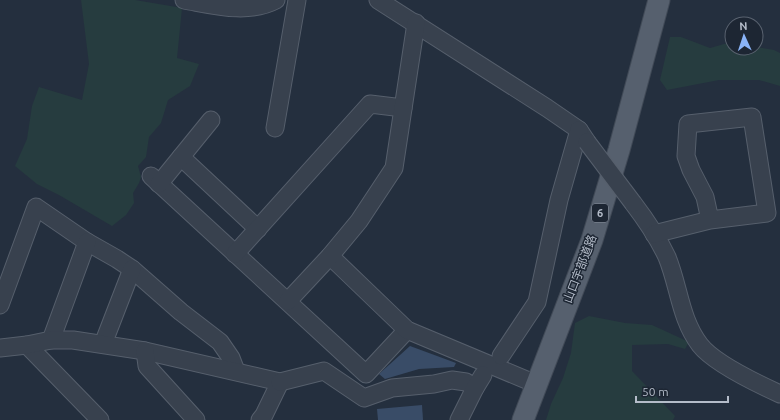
<svg xmlns="http://www.w3.org/2000/svg" width="780" height="420" font-family="Ubuntu,'Noto Sans JP',sans-serif">
	<rect width="100%" height="100%" fill="#242f3e"/>
	<g fill="#263c3f">
		<path d="M81,0H135L182,8L177,58L199,64L190,86L168,100L161,123L149,137L146,157L138,166L141,177L139,183L133,193L134,203L126,215L112,226L59,195L37,184L15,166L27,139L32,106L39,87L82,100L89,64Z"/>
		<path d="M670,37H681L710,48L731,42H732V48H756V47L774,50L780,53V86L759,80H719L667,90L660,80Z"/>
		<path d="M589,316L625,323L652,325L689,342L685,349L668,344L632,345V371L675,416L673,420H546L551,404L563,378L571,353L575,323Z"/>
	</g>
	<g fill="#394c67">
		<path d="M410,346L456,363L454,367L419,369L385,379L379,374Z"/>
		<path d="M422,405L423,420H378L377,409Z"/>
	</g>
	<g fill="none" stroke-linecap="round" stroke-linejoin="round">
		<g stroke="#565f6c" stroke-width="19">
			<g id="minor">
				<path d="M184,0C213,5 248,15 276,0"/>
				<path d="M378,0L547,108L579,130L587,142"/>
				<path d="M275,128L297,0"/>
				<path d="M181,157L258,229"/>
				<path d="M151,176L366,374L407,330"/>
				<path d="M159,184L211,120"/>
				<path d="M633,203C646,220 658,238 667,257C679,286 680,319 700,345C714,363 758,384 780,394"/>
				<path d="M654,234L710,220L767,213L752,117L688,124L686,156L691,170L705,197L710,220"/>
				<path d="M235,254L370,104L403,108"/>
				<path d="M330,256L407,330L536,384"/>
				<path d="M288,301L330,256L359,221L394,168L416,23"/>
				<path d="M0,305L36,207L87,242L117,259L132,269L181,312L220,342L231,358L236,371"/>
				<path d="M51,340L87,242"/>
				<path d="M103,344L132,269"/>
				<path d="M27,345L100,420"/>
				<path d="M0,348L27,345L51,340H73L145,351L280,382L264,415L260,420"/>
				<path d="M145,351L147,366L196,420"/>
				<path d="M501,356L537,302L559,200L579,130"/>
				<path d="M280,382L324,371L364,398L392,388L434,384L452,380L466,382L475,388"/>
				<path d="M459,420L475,388L483,375"/>
			</g>
		</g>
		<g stroke="#414a57" stroke-width="23">
			<path id="major" d="M523,420L592,240L619,150L659,0"/>
		</g>
		<use href="#minor" stroke="#38414e" stroke-width="17"/>
		<use href="#major" stroke="#56606e" stroke-width="21"/>
		<g stroke="#565f6c" stroke-width="19" stroke-linecap="butt">
			<path id="minor-bridge" d="M587,142L633,203"/>
		</g>
		<use href="#minor-bridge" stroke="#38414e" stroke-width="17"/>
	</g>
	<g text-anchor="middle" stroke-width="3" stroke-linejoin="round" paint-order="stroke">
		<rect fill="#1d2633" stroke="#878f9c" stroke-width="1" x="592" y="204" width="16" height="18" rx="3"/>
		<g font-size="11" font-weight="bold" fill="#b4bcc9">
			<text x="600" y="217">6</text>
		</g>
		<g font-size="12" fill="#b4bcc9" stroke="#1d2633">
			<text transform="translate(580 269) rotate(-69)" y="4">山口宇部道路</text>
		</g>
	</g>
	<g transform="translate(744 36) rotate(357)"><circle r="19" fill="#1d2633" stroke="#59626f"/>
	<path d="M0-3L7 15L0 10L-7 15Z" fill="#8ab4f8"/>
	<text y="-6" font-size="11" font-weight="bold" text-anchor="middle" fill="#b4bcc9">N</text>
	</g>
	<path d="M636 396v6h92v-6" fill="none" stroke="#b4bcc9" stroke-width="2"/>
	<text x="642" y="396" font-size="12" fill="#b4bcc9" stroke="#1d2633" stroke-width="3" paint-order="stroke">50 m</text>
</svg>
